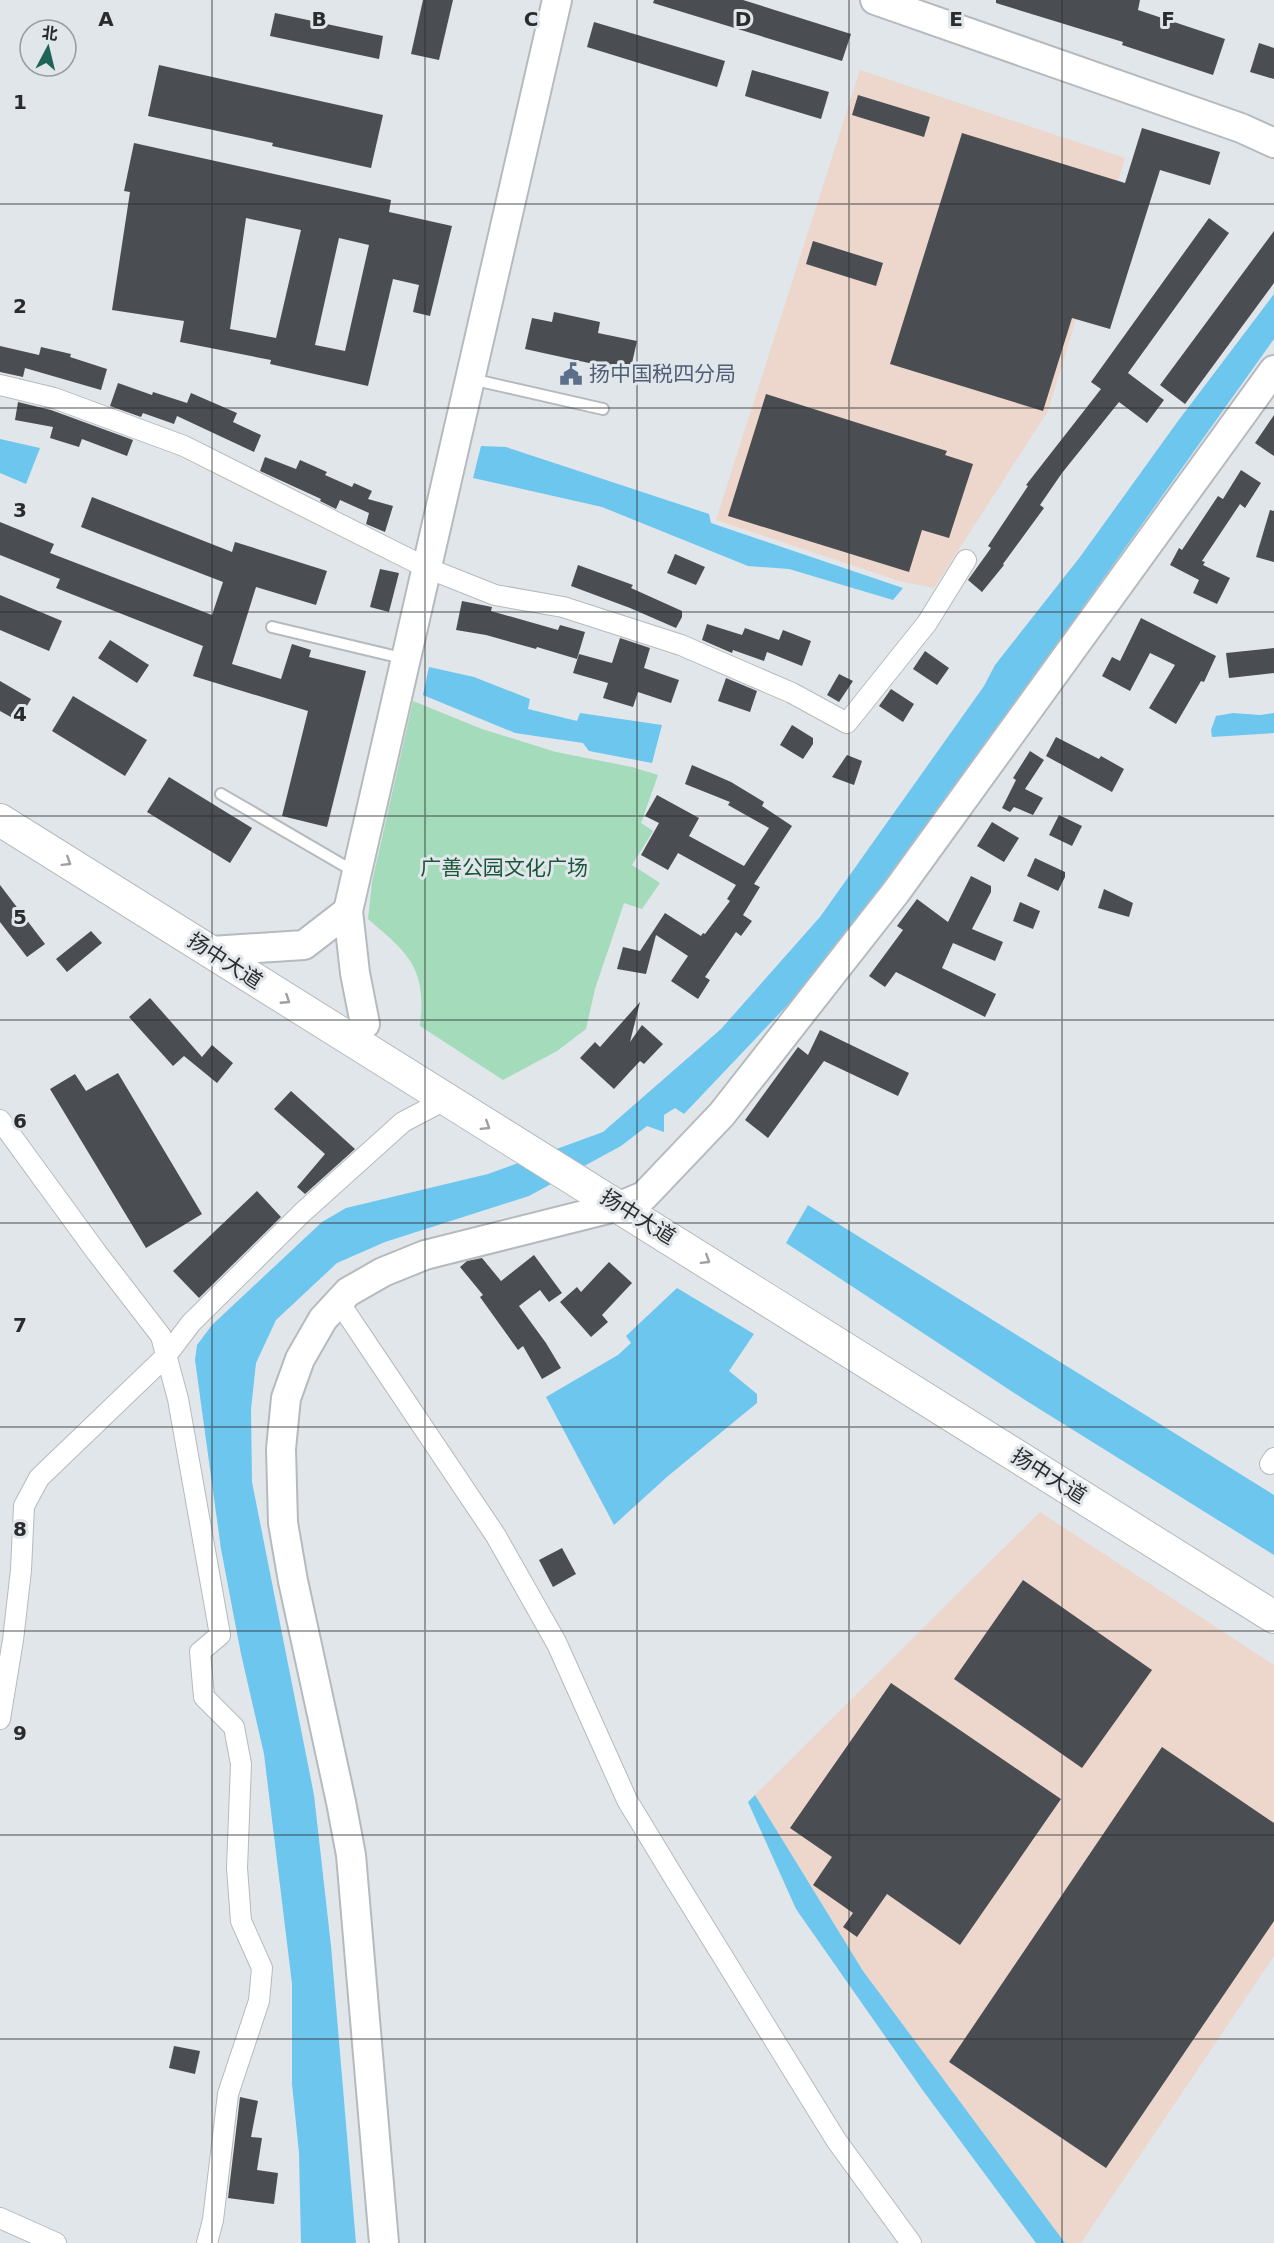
<svg xmlns="http://www.w3.org/2000/svg" width="1274" height="2243" font-family="'DejaVu Sans','Noto Sans SC',sans-serif">
	<rect width="100%" height="100%" fill="#e1e6eb"/>
	<g fill="#edd6cb">
		<path d="M860,70L1125,158L1048,411L934,588L899,581L716,520Z"/>
		<path d="M1040,1512L1274,1665V1956L1081,2243H1065L863,1971L755,1795Z"/>
	</g>
	<path fill="#a4dbbb" d="M413,701L482,729L556,752L632,767L658,775L641,823L653,831L632,865L660,883L642,909L624,903L595,989L586,1029L557,1051L503,1080L420,1026C427,968 409,954 368,919L372,882Z"/>
	<g fill="#6dc6ee">
		<path d="M1274,294V339L887,882L816,975L684,1114L675,1108L664,1115V1132L647,1126L621,1146L529,1196L385,1242L337,1263L276,1320L256,1363L251,1409L252,1482L314,1795L331,1946L356,2243H301L299,2153L292,2084V1984L264,1754L241,1654L221,1549L195,1360L197,1345L212,1325L322,1222L346,1208L488,1174L603,1132L721,1029L820,917L984,686L995,665L1080,557L1178,421Z"/>
		<path d="M0,439L40,448L26,484L0,473Z"/>
		<path d="M481,446L506,447L709,514L711,523L903,588L893,600L789,569L748,566L602,507L473,478Z"/>
		<path d="M429,667L474,677L530,699L528,709L577,721L580,713L662,725L652,763L589,751L583,743L515,733L423,695Z"/>
		<path d="M1233,713L1260,715L1274,713V733L1212,737L1211,730L1216,716Z"/>
		<path d="M808,1205L1274,1495V1555L1025,1400L786,1243Z"/>
		<path d="M677,1288L754,1334L729,1371L757,1394V1403L668,1476L614,1525L546,1397L618,1355L631,1343L626,1336Z"/>
		<path d="M755,1795L863,1971L1065,2243H1036L924,2092L796,1909L748,1802Z"/>
	</g>
	<g fill="#4a4e52" fill-rule="evenodd">
		<path d="M423,0H453L439,60L411,54Z"/>
		<path d="M654,0H743L851,34L842,61L653,3Z"/>
		<path d="M996,0H1140L1138,10L1225,39L1213,75L1122,45L1123,42L996,3Z"/>
		<path d="M275,13L383,36L379,59L270,36Z"/>
		<path d="M594,22L725,61L717,87L587,47Z"/>
		<path d="M1259,43L1274,48V79L1250,72Z"/>
		<path d="M159,65L383,115L371,168L272,146L273,143L148,116Z"/>
		<path d="M752,70L829,92L821,119L745,96Z"/>
		<path d="M858,95L930,117L924,137L852,115Z"/>
		<path d="M1142,128L1220,152L1210,185L1160,170L1110,329L1072,318L1043,411L890,364L962,133L1125,183Z"/>
		<path d="M134,143L391,200L389,212L452,226L430,316L413,312L419,285L393,279L368,386L270,364L271,360L180,342L184,321L112,310L130,192L124,191ZM246,218L301,230L276,338L230,329ZM339,238L369,245L345,351L315,345Z"/>
		<path d="M1209,218L1229,233L1128,373L1164,400L1147,423L1119,402L1062,473L1040,505L1044,508L1003,564L1004,565L982,592L968,580L991,548L988,546L1028,486L1026,485L1101,389L1091,382Z"/>
		<path d="M1274,231V283L1185,404L1160,385Z"/>
		<path d="M813,241L883,263L876,286L806,264Z"/>
		<path d="M554,312L600,322L598,333L637,341L630,372L525,349L532,318L552,322Z"/>
		<path d="M0,346L39,355L41,347L71,354L70,357L107,369L101,390L25,368L23,377L0,372Z"/>
		<path d="M118,383L152,395L153,392L187,403L191,393L237,413L233,422L261,435L254,452L177,416L174,424L143,413L141,417L110,406Z"/>
		<path d="M766,394L947,451L945,455L973,464L949,538L922,530L909,572L728,516Z"/>
		<path d="M18,402L51,410L133,440L127,456L82,439L79,447L50,438L53,427L15,420Z"/>
		<path d="M1274,415V456L1255,443Z"/>
		<path d="M265,457L296,469L300,460L327,472L325,475L352,487L354,483L372,491L368,499L393,506L385,532L366,524L369,513L340,500L336,509L320,501L321,499L260,471Z"/>
		<path d="M1241,470L1261,483L1245,508L1240,504L1202,561L1205,562L1203,565L1230,578L1217,604L1193,593L1199,580L1170,565L1179,548L1182,550L1218,496L1223,499Z"/>
		<path d="M92,497L232,552L235,542L327,571L316,605L256,587L232,664L281,679L292,644L311,650L309,657L366,671L327,827L282,816L308,711L193,676L203,646L56,588L60,579L0,555V522L54,544L50,553L212,615L223,582L81,527Z"/>
		<path d="M1270,510L1274,511V562L1256,557Z"/>
		<path d="M675,554L705,567L696,585L667,573Z"/>
		<path d="M578,565L633,585L631,588L682,611V617L676,628L630,608L571,586Z"/>
		<path d="M380,569L399,573L389,612L370,607Z"/>
		<path d="M0,595L62,621L49,651L0,630Z"/>
		<path d="M462,601L492,607L491,611L558,630L560,625L585,632L577,659L537,647L536,649L486,635L456,630Z"/>
		<path d="M1141,618L1216,656L1204,682L1201,681L1176,724L1149,708L1175,665L1150,653L1130,691L1102,676L1112,657L1120,661Z"/>
		<path d="M707,624L742,635L745,628L779,640L783,630L811,641L802,666L767,652L764,661L733,650L732,653L702,640Z"/>
		<path d="M620,638L650,648L644,668L679,680L671,703L638,692L633,707L603,698L608,683L573,673L579,654L612,663Z"/>
		<path d="M110,640L149,665L137,683L98,658Z"/>
		<path d="M1274,648V673L1229,678L1226,653Z"/>
		<path d="M925,651L949,668L937,685L913,669Z"/>
		<path d="M839,674L853,681L839,702L827,695Z"/>
		<path d="M726,678L757,691L750,712L718,701Z"/>
		<path d="M0,681L31,699L18,721L0,711Z"/>
		<path d="M891,689L914,704L903,722L879,706Z"/>
		<path d="M73,696L147,740L125,776L52,731Z"/>
		<path d="M792,725L813,738V744L803,759L780,745Z"/>
		<path d="M1056,737L1099,759L1101,756L1124,769L1112,792L1046,756Z"/>
		<path d="M1030,751L1044,760L1025,789L1043,798L1033,815L1014,807L1010,812L1002,808L1016,780L1013,778Z"/>
		<path d="M847,755L862,761L854,785L832,777Z"/>
		<path d="M692,765L731,782L764,802L762,806L792,826L754,884L760,887L743,915L752,921L741,936L736,932L705,977L710,980L698,999L671,981L688,956L656,935L646,974L617,969L623,947L640,951L665,913L701,936L703,933L705,934L730,901L727,899L736,885L678,853L668,870L641,855L659,823L645,816L657,795L699,818L689,836L744,866L769,828L728,805L730,802L685,784Z"/>
		<path d="M169,777L252,828L230,863L147,812Z"/>
		<path d="M1059,815L1082,826L1072,846L1049,835Z"/>
		<path d="M992,822L1019,838L1004,862L977,846Z"/>
		<path d="M1035,858L1065,872V877L1058,891L1027,876Z"/>
		<path d="M971,876L991,886V892L972,929L1003,942L995,961L953,943L942,968L996,994L985,1017L896,972L885,987L869,976L903,930L897,926L917,899L948,922Z"/>
		<path d="M0,885L45,944L27,957L0,922Z"/>
		<path d="M1104,889L1133,903L1129,917L1098,908Z"/>
		<path d="M1020,902L1040,911L1033,929L1013,921Z"/>
		<path d="M91,931L102,943L67,972L56,959Z"/>
		<path d="M150,998L202,1057L212,1045L233,1063L217,1083L184,1056L173,1066L129,1017Z"/>
		<path d="M640,1002L630,1042L642,1025L663,1044L644,1064L640,1061L614,1089L580,1058L595,1042L600,1047Z"/>
		<path d="M820,1030L909,1073L898,1096L824,1061L768,1138L745,1120L798,1047L808,1055Z"/>
		<path d="M118,1073L202,1214L146,1248L50,1089L75,1074L86,1091Z"/>
		<path d="M291,1091L355,1149L305,1194L297,1187L325,1154L274,1109Z"/>
		<path d="M257,1191L281,1217L199,1298L173,1271Z"/>
		<path d="M534,1255L562,1293L549,1302L540,1290L519,1306L546,1343L561,1368L542,1379L523,1346L518,1350L480,1297L483,1295L460,1267L467,1261L482,1258L501,1281Z"/>
		<path d="M609,1262L632,1283L602,1315L608,1322L591,1337L560,1302L577,1287L581,1292Z"/>
		<path d="M562,1548L576,1574L553,1587L539,1560Z"/>
		<path d="M1023,1580L1152,1670L1082,1768L954,1679Z"/>
		<path d="M891,1683L1061,1799L960,1945L887,1894L857,1937L843,1927L853,1913L813,1885L832,1857L790,1828Z"/>
		<path d="M1162,1747L1274,1823V1921L1106,2168L949,2062Z"/>
		<path d="M174,2046L200,2051L195,2074L169,2068Z"/>
		<path d="M240,2097L258,2101L251,2137L262,2138L257,2170L278,2173L274,2204L228,2198Z"/>
	</g>
	<g fill="none" stroke-linecap="round" stroke-linejoin="round">
		<g stroke="#b5babf" stroke-width="14">
			<g id="lane">
				<path d="M471,379L603,409"/>
				<path d="M272,627L406,659"/>
				<path d="M221,794L355,872"/>
			</g>
		</g>
		<g stroke="#b5babf" stroke-width="22">
			<g id="street">
				<path d="M0,385L54,398L184,446L427,568L495,595L563,607L681,645L792,693L847,723L927,623L966,560"/>
				<path d="M0,1120L97,1253L161,1336L178,1399L220,1635L200,1652L204,1697L234,1727L241,1764L237,1868L241,1921L262,1968L259,2001L228,2094L213,2220L207,2243"/>
				<path d="M339,1302L496,1536L557,1644L627,1800L670,1871L836,2140L911,2243"/>
				<path d="M1270,1464L1274,1458"/>
				<path d="M0,1719L13,1640L21,1570L24,1506L39,1478L166,1356L191,1323L303,1212L403,1122L445,1100"/>
				<path d="M0,2218L56,2243"/>
			</g>
		</g>
		<g stroke="#b5babf" stroke-width="32">
			<g id="secondary">
				<path d="M875,0L1241,128L1274,143"/>
				<path d="M211,951L304,945L348,911"/>
				<path d="M365,1024L355,973L348,911L557,0"/>
				<path d="M384,2243L351,1855L341,1802L293,1581L283,1523L281,1449L286,1398L300,1359L323,1319L348,1292L383,1272L425,1255L620,1206L644,1196L722,1114L896,892L1274,370"/>
			</g>
		</g>
		<g stroke="#b5babf" stroke-width="34">
			<path id="primary" d="M0,820L1274,1617"/>
		</g>
		<use href="#lane" stroke="#fff" stroke-width="10"/>
		<use href="#street" stroke="#fff" stroke-width="20"/>
		<use href="#secondary" stroke="#fff" stroke-width="28"/>
		<use href="#primary" stroke="#fff" stroke-width="32"/>
	</g>
	<defs><path id="oneway-chevron" d="M-2-3.5L2.5 0L-2 3.5" fill="none" stroke-width="1.6" stroke-linecap="round" stroke-linejoin="round" transform="scale(1.5)"/></defs>
	<g stroke="#9fa0a0">
		<use href="#oneway-chevron" transform="translate(67 862) rotate(32)"/>
		<use href="#oneway-chevron" transform="translate(286 1000) rotate(33)"/>
		<use href="#oneway-chevron" transform="translate(486 1126) rotate(32)"/>
		<use href="#oneway-chevron" transform="translate(706 1260) rotate(32)"/>
	</g>
	<path fill="none" stroke="#292b2d" stroke-width="1.5" stroke-opacity="0.55" d="M212,0V2243M425,0V2243M637,0V2243M849,0V2243M1062,0V2243M0,204H1274M0,408H1274M0,612H1274M0,816H1274M0,1020H1274M0,1223H1274M0,1427H1274M0,1631H1274M0,1835H1274M0,2039H1274"/>
	<defs>
		<g id="civic-bare" transform="scale(1.8)"><path d="M-.6-6.5H3V-4.5H.6V-3L4-1V1h2V6H-6V1h2V-1L-.6-3ZM-1.2 2.5V6h2.4V2.5Z" fill="#5c6f8a" stroke="#e1e6eb" stroke-width="2.5" paint-order="stroke"/></g>
	</defs>
	<g fill-rule="evenodd">
		<use href="#civic-bare" x="571" y="374"/>
	</g>
	<g text-anchor="middle" stroke-width="6" stroke-linejoin="round" paint-order="stroke">
		<g font-size="21" fill="#4e5e75" stroke="#e1e6eb" text-anchor="start">
			<text x="589" y="381">扬中国税四分局</text>
		</g>
		<g font-size="21" fill="#1a573a" stroke="#e1e6eb">
			<text x="504" y="875">广善公园文化广场</text>
		</g>
		<g font-size="21" fill="#292b2d" stroke="#e1e6eb">
			<text transform="translate(225 961) rotate(33)" y="7">扬中大道</text>
			<text transform="translate(638 1217) rotate(32)" y="7">扬中大道</text>
			<text transform="translate(1049 1476) rotate(32)" y="7">扬中大道</text>
		</g>
	</g>
	<g font-size="20" text-anchor="middle" font-weight="bold" fill="#292b2d" stroke="#e1e6eb" stroke-width="6" stroke-linejoin="round" paint-order="stroke">
		<text x="106" y="26">A</text>
		<text x="319" y="26">B</text>
		<text x="531" y="26">C</text>
		<text x="743" y="26">D</text>
		<text x="956" y="26">E</text>
		<text x="1168" y="26">F</text>
		<text x="20" y="109">1</text>
		<text x="20" y="313">2</text>
		<text x="20" y="517">3</text>
		<text x="20" y="721">4</text>
		<text x="20" y="924">5</text>
		<text x="20" y="1128">6</text>
		<text x="20" y="1332">7</text>
		<text x="20" y="1536">8</text>
		<text x="20" y="1740">9</text>
	</g>
	<g transform="translate(48 48) rotate(7)"><circle r="28" fill="#e1e6eb" stroke="#979b9f" stroke-width="1.5"/>
	<path d="M0-4.5L10 22L0 15L-10 22Z" fill="#1e6457"/>
	<text y="-9" font-size="16" font-weight="bold" text-anchor="middle" fill="#292b2d">北</text>
	</g>
</svg>
